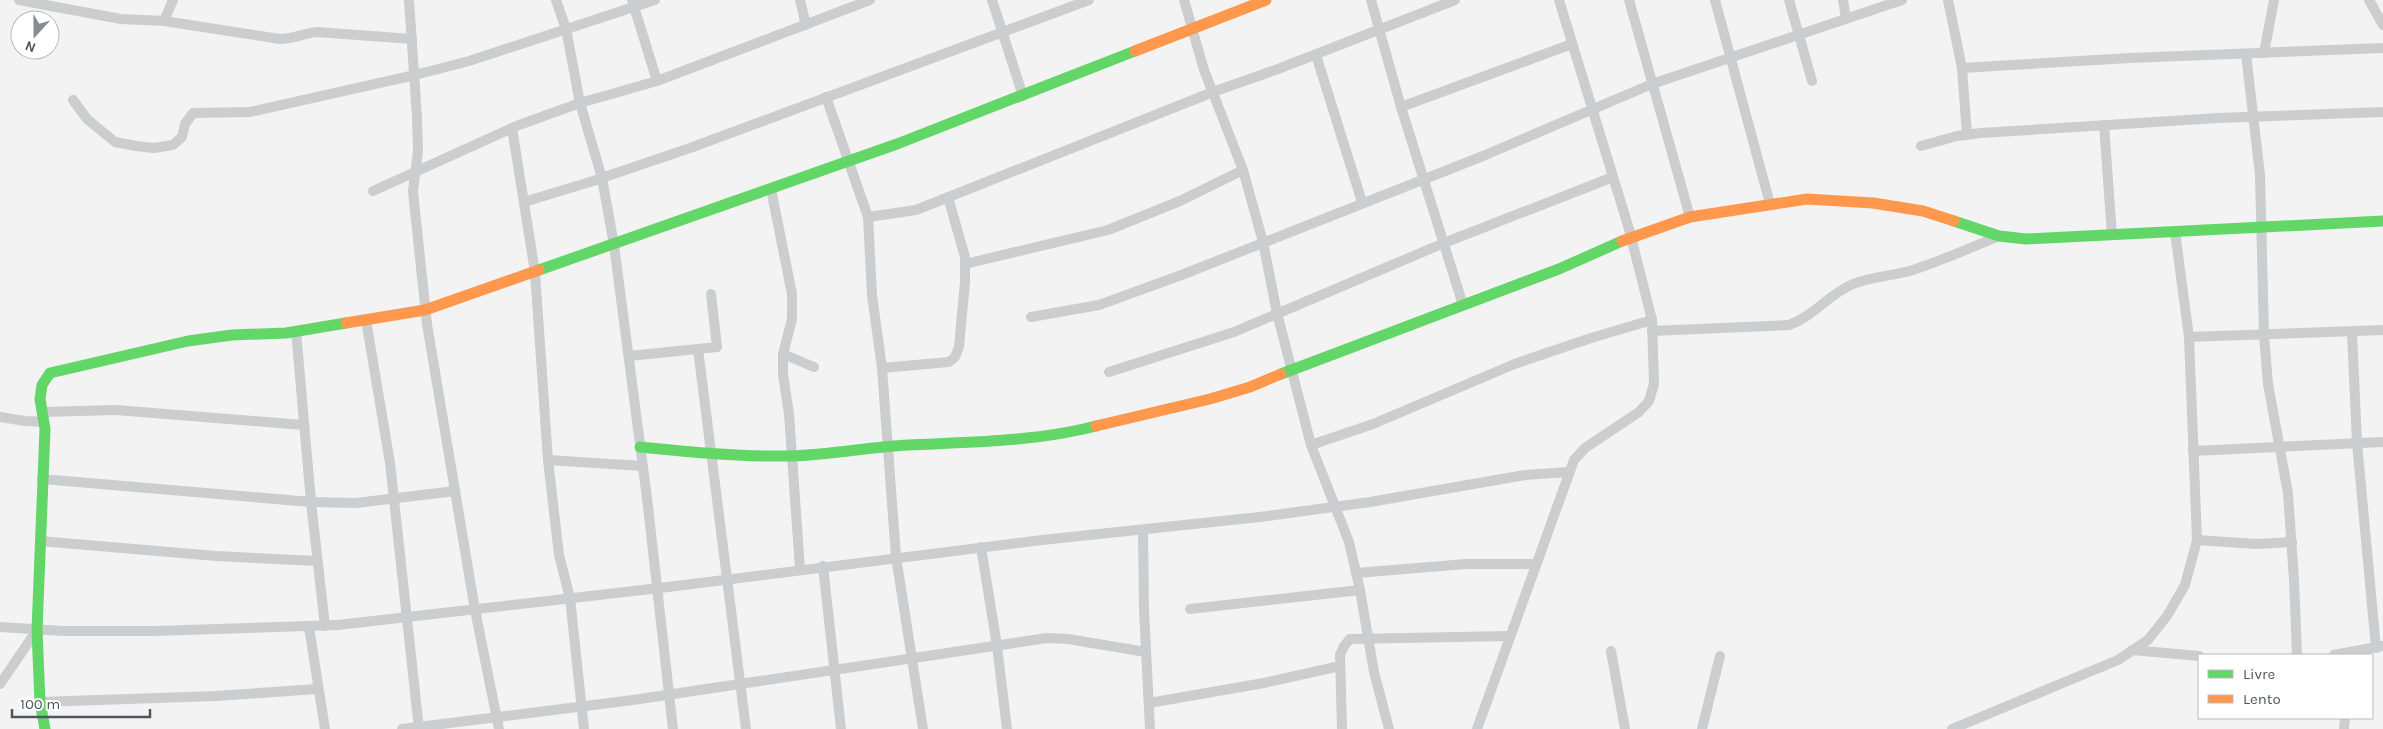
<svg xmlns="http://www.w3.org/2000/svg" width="2383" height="729" font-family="Karla,sans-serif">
	<rect width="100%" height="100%" fill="#f3f3f3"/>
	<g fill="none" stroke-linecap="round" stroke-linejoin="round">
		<g stroke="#cbcdce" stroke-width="10">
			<path d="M19,0L121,19L164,21L280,39C294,39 304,33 317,32L412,39"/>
			<path d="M409,0L417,117L418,151L413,191L415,211L427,324L475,610L499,729"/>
			<path d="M556,0L566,29L580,103L602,178L614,245L647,498L673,729"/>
			<path d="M632,0L657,81"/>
			<path d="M800,0L806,25"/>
			<path d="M992,0L1023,96"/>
			<path d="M1184,0L1204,70L1243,170L1263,242L1277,313L1311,445L1349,542L1360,590L1374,672L1389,729"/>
			<path d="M1371,0L1401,107L1463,305"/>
			<path d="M1629,0L1690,217"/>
			<path d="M1715,0L1770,204"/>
			<path d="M1789,0L1812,81"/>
			<path d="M1843,0L1846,18"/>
			<path d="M1948,0L1962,68L1967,135"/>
			<path d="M2369,0L2383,25"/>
			<path d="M164,21L173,0"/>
			<path d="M2264,53L2274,0"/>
			<path d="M2246,54L2260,175L2264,335L2268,384L2288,493L2294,580L2297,655"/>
			<path d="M1316,55L1362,202"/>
			<path d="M1962,68L2130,58L2383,48"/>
			<path d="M826,97L868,217L872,295L882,368L896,557L923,729"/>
			<path d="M73,100L87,119L115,142L136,146L154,148L173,145L182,137L185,124L193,113L250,112L415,75L469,61L655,0"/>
			<path d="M1401,107L1572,44"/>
			<path d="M2104,125L2112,235"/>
			<path d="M512,128L535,272L548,460L559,555L570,598L584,729"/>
			<path d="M1921,146L1957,136L1981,133L2218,118L2383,112"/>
			<path d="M771,189L792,294V319L783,354V374L789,414L800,569"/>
			<path d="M373,191L519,125L580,103L657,81L870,0"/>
			<path d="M524,202L590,182L690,148L1089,0"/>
			<path d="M868,217L916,210L1213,92L1278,69L1455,0"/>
			<path d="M2175,232L2189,337"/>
			<path d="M965,264L1108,230L1180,201L1243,170"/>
			<path d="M1031,317L1099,305L1184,274L1483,156L1652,84L1902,0"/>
			<path d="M366,320L390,463L419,729"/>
			<path d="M296,331L311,502L325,626"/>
			<path d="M1652,331L1789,325C1814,316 1829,294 1853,284C1872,276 1894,276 1913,270C1942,260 1971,248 1999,236"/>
			<path d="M2352,332L2357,443L2376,648"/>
			<path d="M698,349L746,729"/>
			<path d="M783,354L814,367"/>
			<path d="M629,356L717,347L711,294"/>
			<path d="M882,368L949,362L955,357L959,347L965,282V257L948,197"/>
			<path d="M1109,372L1234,332L1444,243L1613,177"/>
			<path d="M42,412L116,410L304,425"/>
			<path d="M0,417L25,421L43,422"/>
			<path d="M1311,445L1373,424L1517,363L1591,338L1652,320"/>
			<path d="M2193,451L2383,442"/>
			<path d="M548,460L643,466"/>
			<path d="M42,479L311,502L356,503L455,491"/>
			<path d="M1143,530L1144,610L1150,729"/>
			<path d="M2197,540L2256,544L2292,542"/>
			<path d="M40,541L216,556L317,561"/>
			<path d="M981,547L997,646L1007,729"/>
			<path d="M823,566L841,729"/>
			<path d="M1356,573L1466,564H1536"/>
			<path d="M1190,609L1360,590"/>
			<path d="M0,627L63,631H154L338,625L668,587L1042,540L1260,517L1370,502L1525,475L1568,472"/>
			<path d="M309,627L325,729"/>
			<path d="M2132,650L2199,656"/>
			<path d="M1611,651L1625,729"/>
			<path d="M2334,655L2382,646"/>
			<path d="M0,684L37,630"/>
			<path d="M40,702L216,696L317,689"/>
			<path d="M1149,703L1264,683L1340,666"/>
			<path d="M402,729L633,700L1047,638L1068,639L1146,652"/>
			<path d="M1342,729L1340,655L1344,646L1350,639L1510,636"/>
			<path d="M1477,729L1574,460L1585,448L1639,412L1649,401L1654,384L1652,320L1629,229L1559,0"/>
			<path d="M1702,729L1720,656"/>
			<path d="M1952,729L2118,660L2148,640L2167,616L2185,585L2197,540L2189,337L2383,330"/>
			<path d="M2344,729L2345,718"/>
		</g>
		<g stroke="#63d668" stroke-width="11">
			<path d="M1954,221L1999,236L2026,239L2383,221"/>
			<path d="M539,270L897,144L1135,51"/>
			<path d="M1281,374L1559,269L1622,241"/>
			<path d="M640,447C690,452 741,457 791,456C830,455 869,447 908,445C970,442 1035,442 1096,426"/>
			<path d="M45,729L40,702L37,630L45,429L40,399L42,385L50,373L188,341L232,335L286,333L346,323"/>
		</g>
		<g stroke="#ff974d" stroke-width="11">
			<path d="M1135,51L1266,0"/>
			<path d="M1622,241L1690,217L1807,199L1873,203L1923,211L1954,221"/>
			<path d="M346,323L425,310L539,270"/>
			<path d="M1096,426L1210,399L1250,387L1281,374"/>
		</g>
	</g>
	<rect x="2198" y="654" width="175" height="65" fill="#ffffff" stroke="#b7bbbf"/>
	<rect x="2208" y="670" width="25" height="8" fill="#63d668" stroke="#b7bbbf"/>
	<text x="2243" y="679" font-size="15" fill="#4b565e">Livre</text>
	<rect x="2208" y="695" width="25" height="8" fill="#ff974d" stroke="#b7bbbf"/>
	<text x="2243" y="704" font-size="15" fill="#4b565e">Lento</text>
	<g transform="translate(35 35) rotate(201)"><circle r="24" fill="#ffffff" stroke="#b7bbbf"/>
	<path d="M0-4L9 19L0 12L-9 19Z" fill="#868d92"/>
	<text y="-8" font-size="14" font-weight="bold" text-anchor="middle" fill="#4b565e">N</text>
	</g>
	<path d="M12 709v8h138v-8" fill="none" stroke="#4b565e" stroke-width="2.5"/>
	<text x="20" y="709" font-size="15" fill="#4b565e" stroke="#ffffff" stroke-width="4" paint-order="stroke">100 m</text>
</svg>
